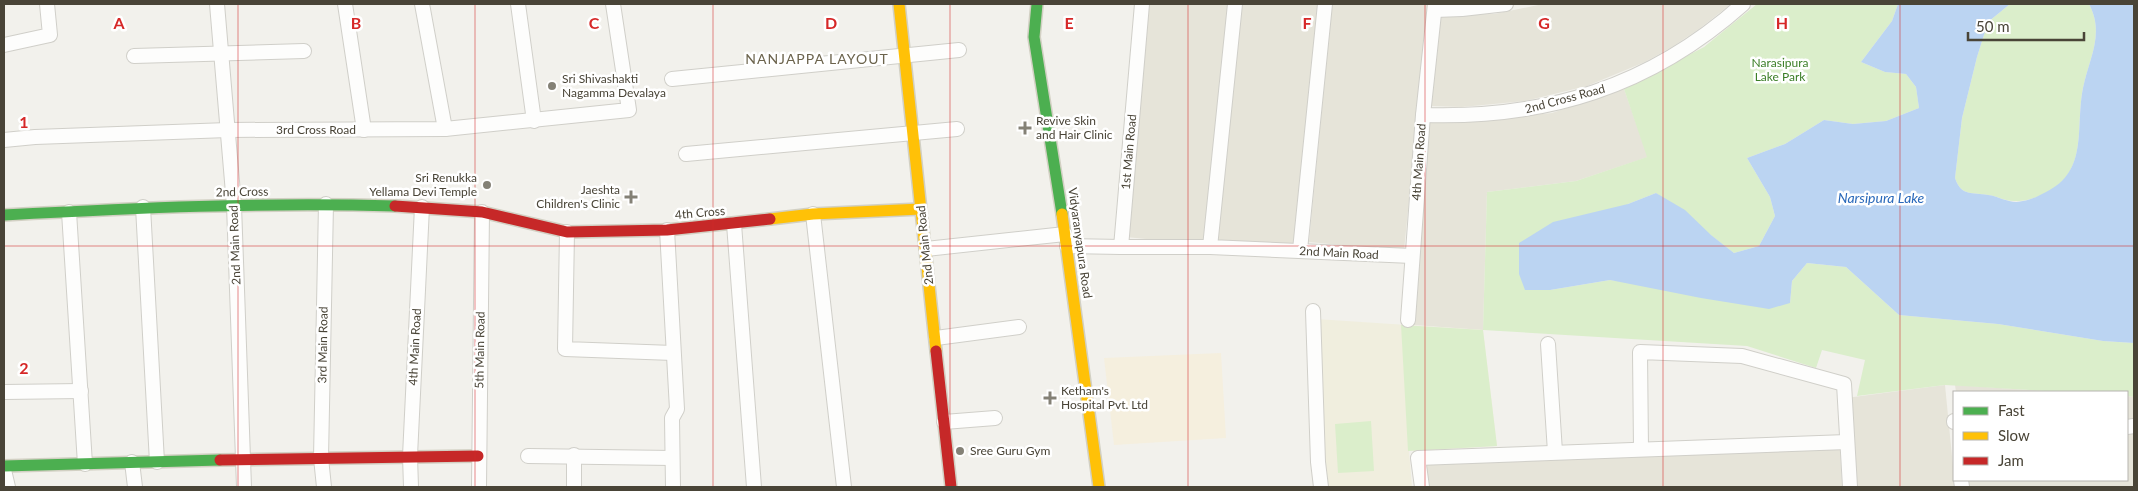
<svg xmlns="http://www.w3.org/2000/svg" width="2138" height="491" font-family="Lato,sans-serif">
	<rect width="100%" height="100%" fill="#f2f1ec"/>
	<g fill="#e6e4d9">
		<path d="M1147,4H1228L1206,245L1126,237Z"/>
		<path d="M1239,4H1321L1297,249L1216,240Z"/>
		<path d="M1332,4H1428L1404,251L1309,242Z"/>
		<path d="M1543,4H1731L1699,29L1672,47L1645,62L1587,86L1525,101L1462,107L1431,106L1438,15L1494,14Z"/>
		<path d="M1624,89L1648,157L1576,181L1487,192L1483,330L1414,325L1429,120L1480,121L1552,113Z"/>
		<path d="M1945,385L1955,487H1853L1846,398Z"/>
		<path d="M1955,385L2062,392H1956Z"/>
		<path d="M2127,396L2134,397V419L2127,420Z"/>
		<path d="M2127,431H2134V487H1964L1963,480H2127Z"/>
		<path d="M1840,448L1842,487H1426L1423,464Z"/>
	</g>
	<path fill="#f5efde" d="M1221,353L1226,438L1114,445L1104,358Z"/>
	<path fill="#f0eede" d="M1316,319L1483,330L1497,446L1409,451L1412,487H1327Z"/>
	<g fill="#dbeecb">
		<path d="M1757,4H1898L1892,21L1861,62L1885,72L1906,74L1916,87L1919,108L1886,121L1853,124L1824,120L1785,144L1747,158L1770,197L1775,216L1759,246L1734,253L1656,193L1628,204L1550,290L1610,280L1790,303L1792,281L1807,263L1846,267L1899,315L1998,324L2103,341L2134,343V397L2127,396V392H2062L1945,385L1857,396L1865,360L1822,350L1816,368L1747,346L1483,330L1497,446L1408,451L1401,325L1483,330L1487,192L1576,181L1647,157L1624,89L1704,47Z"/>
		<path d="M2010,4H2089C2105,34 2089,58 2083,88C2075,128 2089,171 2046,193C2036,198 2025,202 2014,201C2004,201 1997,196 1988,195C1973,192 1961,197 1955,178L1962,118L1977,57L1988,22Z"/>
		<path d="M1371,421L1374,471L1338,473L1335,424Z"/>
	</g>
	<path fill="#bbd4f2" d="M1898,4H2010L1988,22L1977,57L1962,118L1955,178C1961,197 1973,192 1988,195C1998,196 2006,202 2017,202C2028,201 2037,197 2046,192C2089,171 2075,128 2083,88C2089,58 2105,34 2089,4H2134V343L2103,341L1998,324L1899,315L1846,267L1807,263L1792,281L1790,303L1769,309L1701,298L1610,280L1550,290H1525L1519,274V243L1553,222L1628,204L1656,193L1685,210L1711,235L1734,253L1759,246L1775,216L1770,197L1747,158L1785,144L1824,120L1853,124L1886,121L1919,108L1916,87L1906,74L1885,72L1861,62L1892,21Z"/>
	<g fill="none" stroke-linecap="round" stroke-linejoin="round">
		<g stroke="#d0cfc9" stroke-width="16">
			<g id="street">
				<path d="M217,4L234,205L244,487"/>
				<path d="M345,4L364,130"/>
				<path d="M422,4L445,129"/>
				<path d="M518,4L534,121"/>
				<path d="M1235,4L1210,247L1412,256"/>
				<path d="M1435,10L1462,9L1506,4"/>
				<path d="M4,45L50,35L47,4"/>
				<path d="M134,56L304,51"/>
				<path d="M672,79L959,50"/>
				<path d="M1423,115C1546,119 1650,87 1743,4"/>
				<path d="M4,140L35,137L228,130L445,129L629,110L613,4"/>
				<path d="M686,154L957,129"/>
				<path d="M143,207L157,462"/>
				<path d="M69,212L85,464"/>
				<path d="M813,214L844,487"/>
				<path d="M734,224L754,487"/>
				<path d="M667,230L677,409L672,418L673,487"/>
				<path d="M567,232L565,349L673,353"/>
				<path d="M1067,246L1121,247L1142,4"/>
				<path d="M1121,247H1210"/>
				<path d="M926,249L1065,234"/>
				<path d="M1300,250L1325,4"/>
				<path d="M1313,311L1318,462L1321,487"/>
				<path d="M1408,320L1423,115L1435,4"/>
				<path d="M936,338L1019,327"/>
				<path d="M1548,344L1555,452"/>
				<path d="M4,392L81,391"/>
				<path d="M1954,421V422"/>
				<path d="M944,422L995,418"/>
				<path d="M2127,427L2134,426"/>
				<path d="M1641,449L1640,352L1742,356L1844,384L1850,487"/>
				<path d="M574,455V487"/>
				<path d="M528,456L672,458"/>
				<path d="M132,462L135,487"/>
				<path d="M4,470L8,487"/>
				<path d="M1961,480L1962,487"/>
				<path d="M324,487L321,458L326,204"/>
				<path d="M411,487L410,456L422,207"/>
				<path d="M479,487L482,212"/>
				<path d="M1422,487L1418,458L1847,442"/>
			</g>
		</g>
		<g stroke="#d2d0c3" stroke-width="14">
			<g id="fast">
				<path d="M1037,4L1034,37L1062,214"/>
				<path d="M4,215C134,208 264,202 395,206"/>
				<path d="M4,466L220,460"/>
			</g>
		</g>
		<g stroke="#d2d0c3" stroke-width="14">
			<g id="slow">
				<path d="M899,4L936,351"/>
				<path d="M1062,214L1099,487"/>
				<path d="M770,219L813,214L921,209"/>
			</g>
		</g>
		<g stroke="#d2d0c3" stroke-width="14">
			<g id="jam">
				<path d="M395,206L482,212L567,232L667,230L770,219"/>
				<path d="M936,351L951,487"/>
				<path d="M220,460L478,456"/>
			</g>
		</g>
		<use href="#street" stroke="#fdfdfc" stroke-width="14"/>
		<use href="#fast" stroke="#4caf50" stroke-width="11"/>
		<use href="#slow" stroke="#ffc107" stroke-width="11"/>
		<use href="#jam" stroke="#c62828" stroke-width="11"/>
	</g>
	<path fill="none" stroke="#d62828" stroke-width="1" stroke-opacity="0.55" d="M238,4V487M475,4V487M713,4V487M950,4V487M1188,4V487M1425,4V487M1663,4V487M1900,4V487M4,246H2134"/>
	<g fill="#848176" stroke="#fff" stroke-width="2">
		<circle cx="552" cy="86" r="5"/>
		<path d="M1022.5 120.5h5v5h5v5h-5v5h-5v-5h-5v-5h5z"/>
		<circle cx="487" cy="185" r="5"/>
		<path d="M628.5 189.5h5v5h5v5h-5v5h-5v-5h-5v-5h5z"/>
		<path d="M1047.5 390.5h5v5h5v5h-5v5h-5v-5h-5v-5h5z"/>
		<circle cx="960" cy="451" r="5"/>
	</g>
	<g text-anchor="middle" stroke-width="5" stroke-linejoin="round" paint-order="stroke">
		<g font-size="12" fill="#3b7e27" stroke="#fff">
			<text x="1780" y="67">Narasipura<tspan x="1780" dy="14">Lake Park</tspan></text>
		</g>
		<g font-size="12" fill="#494437" stroke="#fff" text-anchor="start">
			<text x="562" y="83">Sri Shivashakti<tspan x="562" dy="14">Nagamma Devalaya</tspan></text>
			<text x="1036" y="125">Revive Skin<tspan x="1036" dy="14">and Hair Clinic</tspan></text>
			<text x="477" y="182" text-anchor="end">Sri Renukka<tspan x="477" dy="14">Yellama Devi Temple</tspan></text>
			<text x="620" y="194" text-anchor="end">Jaeshta<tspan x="620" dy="14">Children's Clinic</tspan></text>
			<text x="1061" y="395">Ketham's<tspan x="1061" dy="14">Hospital Pvt. Ltd</tspan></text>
			<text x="970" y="455">Sree Guru Gym</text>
		</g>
		<g font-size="12" fill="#494437" stroke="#fff">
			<text transform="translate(1565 99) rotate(-15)" y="4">2nd Cross Road</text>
			<text x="316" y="134">3rd Cross Road</text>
			<text transform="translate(1129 152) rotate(-85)" y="4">1st Main Road</text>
			<text transform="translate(1419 162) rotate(-86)" y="4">4th Main Road</text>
			<text transform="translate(242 192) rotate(-1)" y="4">2nd Cross</text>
			<text transform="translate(700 213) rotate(-5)" y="4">4th Cross</text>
			<text transform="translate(1080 243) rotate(82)" y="4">Vidyaranyapura Road</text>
			<text transform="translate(235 245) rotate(-92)" y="4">2nd Main Road</text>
			<text transform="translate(925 245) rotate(-96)" y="4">2nd Main Road</text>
			<text transform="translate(1339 253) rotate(3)" y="4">2nd Main Road</text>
			<text transform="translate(323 345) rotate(-89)" y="4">3rd Main Road</text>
			<text transform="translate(415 347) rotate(-87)" y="4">4th Main Road</text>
			<text transform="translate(480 350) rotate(-89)" y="4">5th Main Road</text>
		</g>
		<g font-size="14" letter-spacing="1" fill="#6c644d" stroke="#fff">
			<text x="817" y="64">NANJAPPA LAYOUT</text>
		</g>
		<g font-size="14" font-style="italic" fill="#2a69ba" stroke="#fff">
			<text x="1881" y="203">Narsipura Lake</text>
		</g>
	</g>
	<g font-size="16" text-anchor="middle" font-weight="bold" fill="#d62828" stroke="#fff" stroke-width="5" stroke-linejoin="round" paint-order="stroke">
		<text x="119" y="29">A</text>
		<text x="356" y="29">B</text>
		<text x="594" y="29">C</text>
		<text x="831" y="29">D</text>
		<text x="1069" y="29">E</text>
		<text x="1307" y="29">F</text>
		<text x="1544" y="29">G</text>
		<text x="1782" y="29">H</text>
		<text x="24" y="128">1</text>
		<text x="24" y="374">2</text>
	</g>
	<rect width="2138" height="491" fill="none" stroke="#494437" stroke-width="10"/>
	<rect x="1953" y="391" width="175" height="90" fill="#ffffff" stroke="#b6b4af"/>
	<rect x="1963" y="407" width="25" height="8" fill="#4caf50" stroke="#b6b4af"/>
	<text x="1998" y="416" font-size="15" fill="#494437">Fast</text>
	<rect x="1963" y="432" width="25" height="8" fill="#ffc107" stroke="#b6b4af"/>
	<text x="1998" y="441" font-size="15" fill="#494437">Slow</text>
	<rect x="1963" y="457" width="25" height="8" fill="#c62828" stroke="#b6b4af"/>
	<text x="1998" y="466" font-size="15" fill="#494437">Jam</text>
	<path d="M1968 32v8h116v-8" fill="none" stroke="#494437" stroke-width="2.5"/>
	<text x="1976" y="32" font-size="15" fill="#494437" stroke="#ffffff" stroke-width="4" paint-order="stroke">50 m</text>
</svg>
